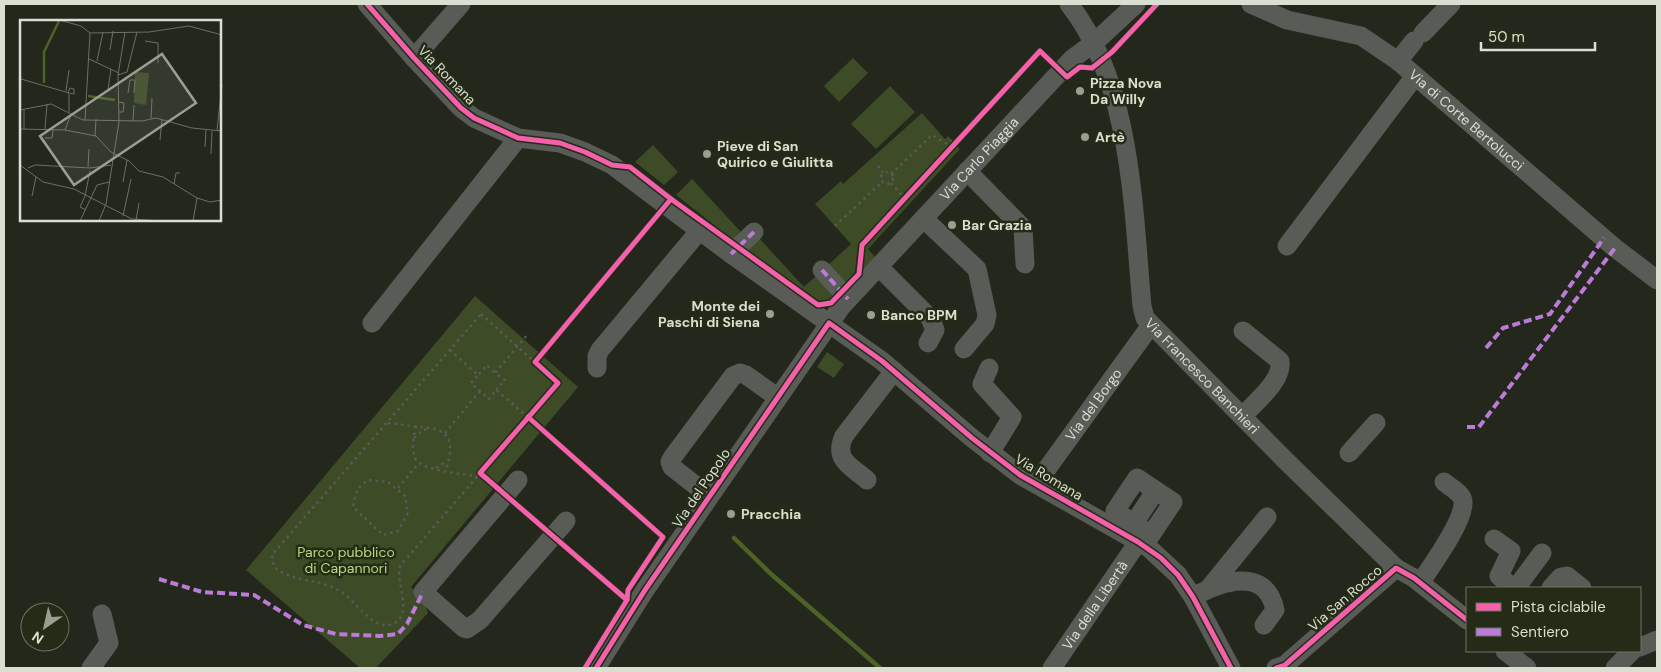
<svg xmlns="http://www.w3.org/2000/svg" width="1661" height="672" font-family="'DM Sans',sans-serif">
	<rect width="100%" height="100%" fill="#23271c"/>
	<g fill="#3d4b26">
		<path d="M853,58L868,73L839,102L824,86Z"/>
		<path d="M890,86L915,112L876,149L851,124Z"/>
		<path d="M922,113L945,139L948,136L960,149L868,249L876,258L861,274L864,247L858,245L855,272L844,285L827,266L851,244L815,204L841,181L843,184Z"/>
		<path d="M653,145L678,172L664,185L635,162Z"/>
		<path d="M692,179L741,232L733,240L676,195Z"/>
		<path d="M759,238L804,287L817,275L835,295L824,305L747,250Z"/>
		<path d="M475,296L578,387L411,587L429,603L426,607L428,613L376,668H360L246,570Z"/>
		<path d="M827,352L844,364L834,378L817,367Z"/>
	</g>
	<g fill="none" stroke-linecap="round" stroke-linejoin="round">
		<path stroke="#4d6226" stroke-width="4.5" d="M734,538L771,574L880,668"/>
		<g stroke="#595b56" stroke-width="2.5" stroke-dasharray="2.5 4" stroke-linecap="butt">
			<path d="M878,166L883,173"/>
			<circle cx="887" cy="178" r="6"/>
			<path d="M891,174L932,135L947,144L960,136L962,138"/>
			<path d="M891,183L905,199"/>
			<path d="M835,226L882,182"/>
			<path d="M481,314L558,383L400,566C396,584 410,605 399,620C377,638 359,604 343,593C321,578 293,583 274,567L272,555Z"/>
			<path d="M450,350L478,375L471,383L489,399L496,390L528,417"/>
			<path d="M479,374L487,365L495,373"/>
			<path d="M496,390L505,380L495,373L528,334"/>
			<path d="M388,423L437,429C456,438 450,454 446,471"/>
			<path d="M416,426C414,437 411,447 415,458C420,471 464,474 478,476"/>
			<path d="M445,433L480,391"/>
			<path d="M414,438L423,430L428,429"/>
			<path d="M436,468L447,461"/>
			<path d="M369,480L388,482L405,496L408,513L398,531L383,535L353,507C355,494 357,486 369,480Z"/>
			<path d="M398,488L418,464"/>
		</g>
		<g stroke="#595b56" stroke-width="19">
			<path d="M367,4L414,58L461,108L474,118L518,138L560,143L585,152L612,165L731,254L882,361L972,438L1020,475L1149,548L1178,575L1193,597L1231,668"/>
			<path id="s1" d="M1069,4C1132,84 1133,208 1142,306L1145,318L1284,459L1396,568"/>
			<path id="s2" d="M1251,4L1287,20L1361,36L1398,61L1615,248L1657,280"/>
			<path d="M1423,33L1451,4"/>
			<path d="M414,58L461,4"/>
			<path d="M1398,61L1414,41"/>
			<path d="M967,171L1023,228L1025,264"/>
			<path d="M924,219L977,269L987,315L985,324L964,349"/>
			<path d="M1287,246L1415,76"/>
			<path d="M731,254L754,232"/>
			<path d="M879,267L930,318L935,330L928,343"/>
			<path d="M822,270L848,299"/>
			<path d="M372,323L518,138"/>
			<path d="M597,368V356L600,350L700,230"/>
			<path d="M989,368L982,384L1012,417L990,453"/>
			<path d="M1243,416C1255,402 1283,381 1280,361L1243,331"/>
			<path d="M1349,453L1376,423"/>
			<path d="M1137,478L1173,502L1151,535L1115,511Z"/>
			<path d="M518,480L423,592L464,628L467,629L480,620L566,521"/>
			<path d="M867,480C851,466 833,460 844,436L894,371"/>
			<path id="s3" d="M1036,484L1151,325"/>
			<path d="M709,496L672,467L670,462L672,458L733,376L740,373L746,375L777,397"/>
			<path d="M1127,534L1154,493"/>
			<path d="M1494,539L1511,551L1499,576L1513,588"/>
			<path d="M1420,583C1431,566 1465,521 1463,501C1462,493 1450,487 1444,482"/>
			<path d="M1210,587L1267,517"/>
			<path d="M1516,588L1542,553"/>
			<path d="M1551,588L1561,577L1567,576L1582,588"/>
			<path d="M1193,597C1220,582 1266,565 1275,610L1264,625"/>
			<path d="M1640,647L1657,640"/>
			<path d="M1505,651L1527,668"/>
			<path d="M91,668L109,643L102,614"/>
			<path id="s4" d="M596,668L645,590L841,307L1072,59L1095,42L1136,4"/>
			<path id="s5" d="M1052,668L1138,542"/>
			<path d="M1276,668L1285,665L1396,568L1414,578L1467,620"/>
			<path d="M1615,668L1632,651"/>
		</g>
		<g stroke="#bd7bd9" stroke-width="4" stroke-dasharray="8 4" stroke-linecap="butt">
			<path d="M731,254L754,232"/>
			<path d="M822,270L848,299"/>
			<path d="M1486,348L1503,328L1550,314L1604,238"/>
			<path d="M1467,427H1479L1615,248"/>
			<path d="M159,579L202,592L254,595L303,625L336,634L380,636L398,634L407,624L423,592"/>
		</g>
		<g stroke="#242c17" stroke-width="8">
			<g id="cycleway">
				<path d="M367,4L414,58L461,108L474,118L518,138L560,143L585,152L612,165L630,167L671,199"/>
				<path d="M528,417L663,537L628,590L627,600"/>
				<path d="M585,668L627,600L480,473L558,383L535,362L671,199L818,305L831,303L859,274L862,245L1040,51L1067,77L1080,67L1092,68L1112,52L1157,4"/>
				<path d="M596,668L645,590L829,323L882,361L972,438L1020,475L1138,542L1161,558L1178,575L1193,597L1231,668"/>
				<path d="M1276,668L1285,665L1396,568L1414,578L1467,620"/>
			</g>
		</g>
		<use href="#cycleway" stroke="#f560ab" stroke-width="5"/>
	</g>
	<g fill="#999f92" stroke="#242c17" stroke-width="2">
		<circle cx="1080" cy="91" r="5"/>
		<circle cx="1085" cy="137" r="5"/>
		<circle cx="707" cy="154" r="5"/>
		<circle cx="952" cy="225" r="5"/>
		<circle cx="770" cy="314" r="5"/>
		<circle cx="871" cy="315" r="5"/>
		<circle cx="731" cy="514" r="5"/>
	</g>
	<g text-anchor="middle" stroke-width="5" stroke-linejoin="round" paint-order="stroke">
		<g font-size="14" fill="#d9dfd1" stroke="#242c17">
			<text transform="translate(447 75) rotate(46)" y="5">Via Romana</text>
			<text dy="5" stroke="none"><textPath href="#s2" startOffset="250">Via di Corte Bertolucci</textPath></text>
			<text dy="5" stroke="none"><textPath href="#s4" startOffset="639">Via Carlo Piaggia</textPath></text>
			<text dy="5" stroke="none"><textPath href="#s1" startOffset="409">Via Francesco Banchieri</textPath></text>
			<text dy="5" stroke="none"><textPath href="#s3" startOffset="98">Via del Borgo</textPath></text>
			<text transform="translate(1049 477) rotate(31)" y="5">Via Romana</text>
			<text transform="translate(701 488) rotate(-56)" y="5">Via del Popolo</text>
			<text transform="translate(1345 598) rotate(-41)" y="5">Via San Rocco</text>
			<text dy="5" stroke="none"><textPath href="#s5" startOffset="76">Via della Libertà</textPath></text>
		</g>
		<g font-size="14" font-weight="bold" fill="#d9dfd1" stroke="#242c17" text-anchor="start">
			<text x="1090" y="88">Pizza Nova<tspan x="1090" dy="16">Da Willy</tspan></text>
			<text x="1095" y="142">Artè</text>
			<text x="717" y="151">Pieve di San<tspan x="717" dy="16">Quirico e Giulitta</tspan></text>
			<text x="962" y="230">Bar Grazia</text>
			<text x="760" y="311" text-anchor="end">Monte dei<tspan x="760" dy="16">Paschi di Siena</tspan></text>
			<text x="881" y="320">Banco BPM</text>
			<text x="741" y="519">Pracchia</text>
		</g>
		<g font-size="14" fill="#b7da7e" stroke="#242c17">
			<text x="346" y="557">Parco pubblico<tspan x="346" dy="16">di Capannori</tspan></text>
		</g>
	</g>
	<g transform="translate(20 20)">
		<rect width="201" height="201" fill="#23271c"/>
		<path d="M115,52L129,53L126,85L114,83Z" fill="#3d4b26"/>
		<path fill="none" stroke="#4d6226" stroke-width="2.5" d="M24,63V32L39,1M68,76L95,80"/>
		<path fill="none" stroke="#6c7164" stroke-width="1" d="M39,0L61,6L70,13L65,100M70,13L129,12L169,6L202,15M125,21L138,23V43M90,30L93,11M69,39L99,53M77,41L83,12M98,55L107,52L117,12M1,59L49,73V92M88,70L91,49M46,71L49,50M48,73L50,68L54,69V74L50,73M108,73L110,60H115L114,73M0,90L31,84L63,100L122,101L136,98L172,108L202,111M99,92H103L104,83L99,82M131,98L132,78M113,101L114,85M0,109L45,110L51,94M4,109V90M25,109L27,84M45,110L76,116L91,132L109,141L119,151L143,157L177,178L190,182L202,180M197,111L202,64M75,116L76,99M25,118H32L33,110M140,120L142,99M185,127L186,110M191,134L192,111M0,145L23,162L54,169L112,199L142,201M68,147L69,129M8,148L15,145L70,148L91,145M103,162L107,140M154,164L156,153H160M12,176L16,157M65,176L70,151M65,176L60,187L66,190M103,196L111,159M116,200L119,183M60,201L77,165L89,162M79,201L86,184L99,102L98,55L105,12M173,201L177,178"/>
		<path fill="#999f92" fill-opacity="0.15" stroke="#999f92" stroke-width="2.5" d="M142,34L176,83L54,165L20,116Z"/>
		<rect width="201" height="201" fill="none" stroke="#d9dfd1" stroke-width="2.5"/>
	</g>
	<rect width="1661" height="672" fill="none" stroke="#d9dfd1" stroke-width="10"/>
	<rect x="1466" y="587" width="175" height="65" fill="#242c17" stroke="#6c7461"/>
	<rect x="1476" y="603" width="25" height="8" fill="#f560ab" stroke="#6c7461"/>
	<text x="1511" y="612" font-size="15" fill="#d9dfd1">Pista ciclabile</text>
	<rect x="1476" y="628" width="25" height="8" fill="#bd7bd9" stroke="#6c7461"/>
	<text x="1511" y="637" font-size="15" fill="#d9dfd1">Sentiero</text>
	<g transform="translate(45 627) rotate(214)"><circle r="24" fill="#242c17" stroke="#6c7461"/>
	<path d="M0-4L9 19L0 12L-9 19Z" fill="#999f92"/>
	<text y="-8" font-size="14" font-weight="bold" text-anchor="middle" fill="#d9dfd1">N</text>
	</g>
	<path d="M1481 42v8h114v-8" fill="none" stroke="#d9dfd1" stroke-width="2.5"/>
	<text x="1488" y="42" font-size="15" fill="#d9dfd1" stroke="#242c17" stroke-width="4" paint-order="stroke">50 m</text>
</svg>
